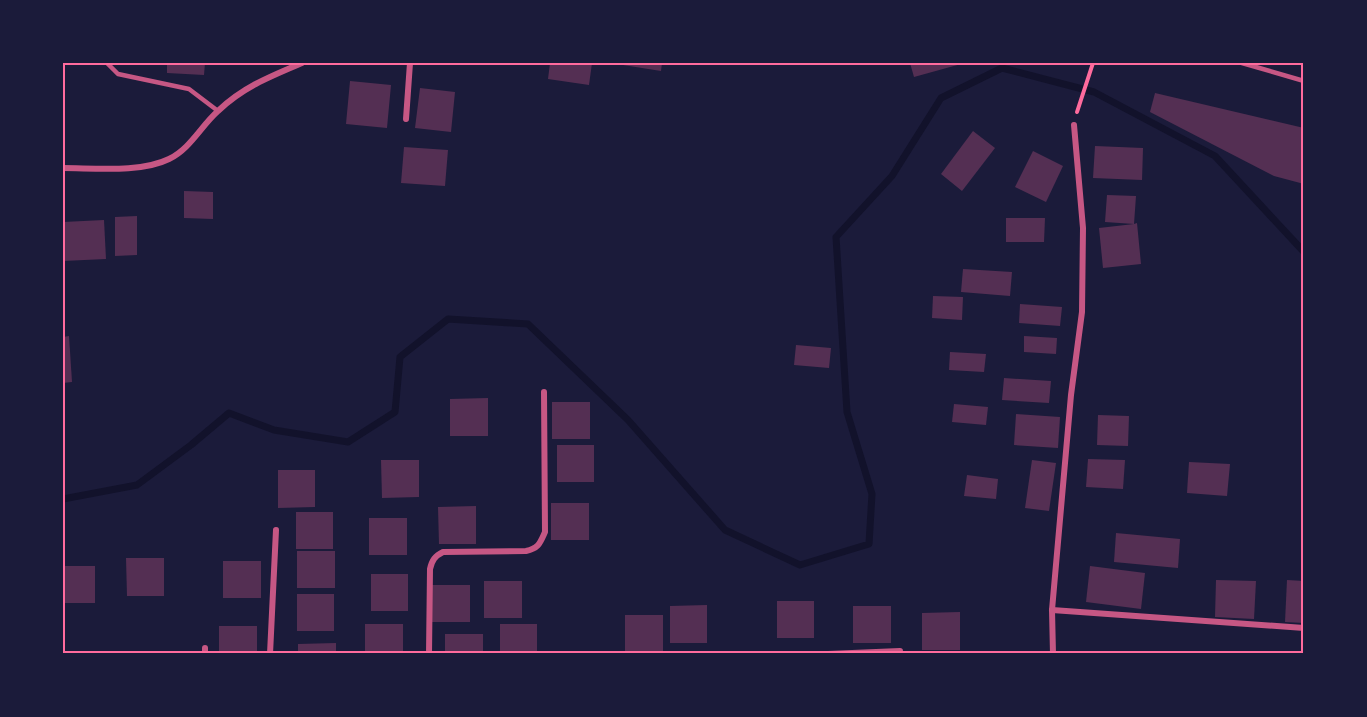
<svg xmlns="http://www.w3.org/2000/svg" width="1367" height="717" font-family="Lato,sans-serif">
	<rect width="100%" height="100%" fill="#1b1b3a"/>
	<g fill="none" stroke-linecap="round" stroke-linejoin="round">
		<path stroke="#12122b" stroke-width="7" d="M63,499L137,485L191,445L229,413L274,430L348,442L395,412L400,357L448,319L528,324L628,420L725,530L800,565L869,544L872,494L847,412L836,237L892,176L941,98L1002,68L1094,92L1215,156L1304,252"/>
	</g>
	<g fill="#542f53">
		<path d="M167,63H205L204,75L167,73Z"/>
		<path d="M550,63H592L589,85L548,79Z"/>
		<path d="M624,63H662L661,71L623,65Z"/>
		<path d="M910,63H961V64L914,77Z"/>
		<path d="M350,81L391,85L387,128L346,124Z"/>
		<path d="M420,88L455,92L451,132L415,128Z"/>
		<path d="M1155,93L1304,128V184L1274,176L1150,112Z"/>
		<path d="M973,131L995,148L962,191L941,174Z"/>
		<path d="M1095,146L1143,148L1142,180L1093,178Z"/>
		<path d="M404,147L448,150L445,186L401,183Z"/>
		<path d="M1033,151L1063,166L1046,202L1015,187Z"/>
		<path d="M184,191L213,192V219L184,218Z"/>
		<path d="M1107,195L1136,196L1134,224L1137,223L1141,264L1103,268L1099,228L1134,224L1105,222Z"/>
		<path d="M137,216V255L115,256V217Z"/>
		<path d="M1006,218H1045L1044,242H1006Z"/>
		<path d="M104,220L106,259L63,261V222Z"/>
		<path d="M963,269L1012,272L1010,296L961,292Z"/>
		<path d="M933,296L963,297L962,320L932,318Z"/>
		<path d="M1020,304L1062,307L1060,326L1019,323Z"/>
		<path d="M69,336L72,382L63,383V337Z"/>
		<path d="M1024,336L1057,338L1056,354L1024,352Z"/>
		<path d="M796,345L831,348L829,368L794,365Z"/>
		<path d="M950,352L986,354L984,372L949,370Z"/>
		<path d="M1004,378L1051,381L1049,403L1002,400Z"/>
		<path d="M488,398V436H450V399Z"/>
		<rect x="552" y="402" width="38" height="37"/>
		<path d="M954,404L988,407L986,425L952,422Z"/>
		<path d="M1016,414L1060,417L1058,448L1014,445Z"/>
		<path d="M1098,415L1129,416L1128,446L1097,445Z"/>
		<rect x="557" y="445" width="37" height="37"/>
		<path d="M1088,459L1125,460L1123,489L1086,487Z"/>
		<path d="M381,460H419V497L382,498Z"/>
		<path d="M1032,460L1056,463L1049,511L1025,508Z"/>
		<path d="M1189,462L1230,464L1227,496L1187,493Z"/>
		<path d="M278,470H315V507L278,508Z"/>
		<path d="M967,475L998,479L996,499L964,496Z"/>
		<rect x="551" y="503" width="38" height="37"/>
		<path d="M476,506V544H439L438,507Z"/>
		<rect x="296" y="512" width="37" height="37"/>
		<rect x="369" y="518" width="38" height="37"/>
		<path d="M1116,533L1180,539L1178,568L1114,562Z"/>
		<rect x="297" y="551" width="38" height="37"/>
		<path d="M126,558H164V596H127Z"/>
		<rect x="223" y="561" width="38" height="37"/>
		<rect x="63" y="566" width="32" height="37"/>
		<path d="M1090,566L1145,573L1141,609L1086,602Z"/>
		<rect x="371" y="574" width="37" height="37"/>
		<path d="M1216,580L1256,581L1254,619L1215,617Z"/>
		<path d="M1287,580L1304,581V623L1285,622Z"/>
		<rect x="484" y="581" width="38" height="37"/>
		<rect x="432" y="585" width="38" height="37"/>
		<rect x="297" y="594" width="37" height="37"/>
		<rect x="777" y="601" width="37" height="37"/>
		<path d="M707,605V643H670V606Z"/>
		<rect x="853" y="606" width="38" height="37"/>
		<path d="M960,612V650H922V613Z"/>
		<rect x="625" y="615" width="38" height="37"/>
		<rect x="365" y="624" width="38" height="30"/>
		<rect x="500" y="624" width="37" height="30"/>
		<rect x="219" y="626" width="38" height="28"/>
		<rect x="445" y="634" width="38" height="20"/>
		<path d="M336,643V654H298V644Z"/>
	</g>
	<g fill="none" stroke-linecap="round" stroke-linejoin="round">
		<path stroke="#ff6b9d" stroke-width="4" d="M1077,112L1093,63"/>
		<g stroke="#c65784" stroke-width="4.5">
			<path d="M107,63L118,74L189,89L218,111"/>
			<path d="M1242,63L1304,81"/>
		</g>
		<g stroke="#c65784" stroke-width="6">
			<path d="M406,119L410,63"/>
			<path d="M63,168C94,168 141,173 169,159C190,149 201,126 218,111C243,87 271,76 302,63"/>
			<path d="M1052,610L1304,628"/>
			<path d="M205,654V648"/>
			<path d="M270,654L276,530"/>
			<path d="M429,654L430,569C432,560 435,556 443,552L526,551C539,548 540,543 545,532L544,392"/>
			<path d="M828,654L900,651"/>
			<path d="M1053,654L1052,610L1071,395L1082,312L1083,228L1074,125"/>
		</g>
	</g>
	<rect width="1367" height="717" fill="none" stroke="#1b1b3a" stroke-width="129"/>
	<rect x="64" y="64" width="1238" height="588" fill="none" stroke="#ff6b9d" stroke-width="2"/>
</svg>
